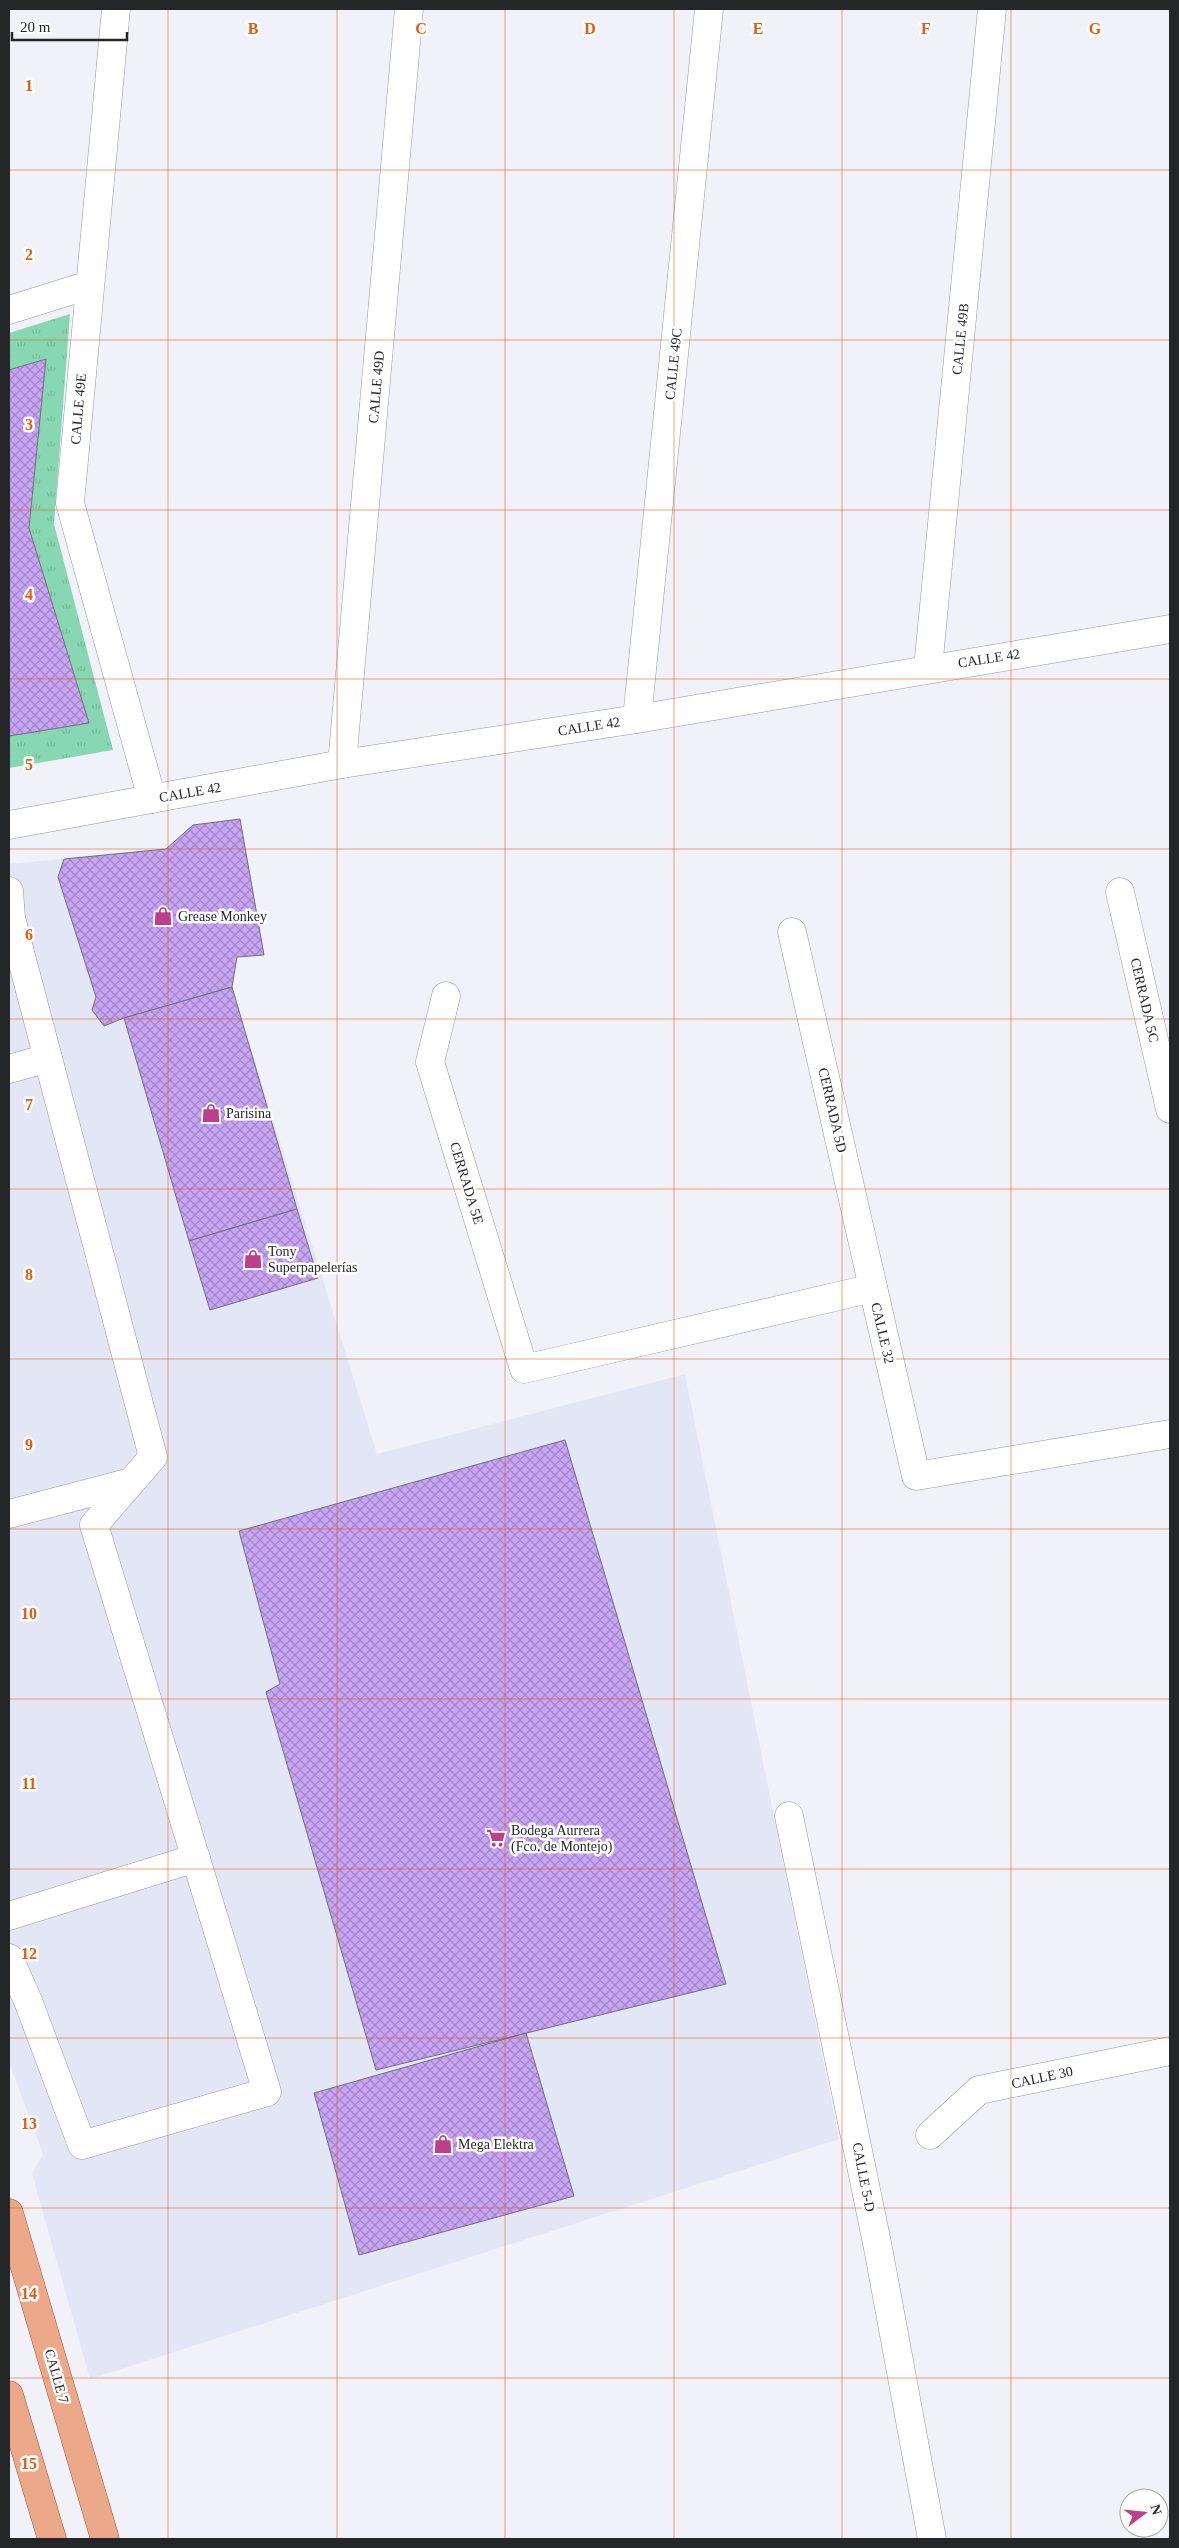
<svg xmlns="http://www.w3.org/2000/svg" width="1179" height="2548" font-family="Georgia,serif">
	<defs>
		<pattern id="grass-tufts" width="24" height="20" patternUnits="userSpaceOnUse" patternTransform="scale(1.25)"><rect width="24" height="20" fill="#88d7b3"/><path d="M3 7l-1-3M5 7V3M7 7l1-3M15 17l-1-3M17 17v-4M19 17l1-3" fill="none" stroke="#75b89a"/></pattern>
		<pattern id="building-cross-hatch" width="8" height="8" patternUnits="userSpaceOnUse" patternTransform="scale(1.25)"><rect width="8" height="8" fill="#c8a5f4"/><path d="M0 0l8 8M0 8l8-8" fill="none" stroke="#a286c6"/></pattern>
	</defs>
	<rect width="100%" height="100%" fill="#f1f2f9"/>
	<path fill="#e3e6f4" d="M240,819L264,955L237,958L232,987L377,1454L685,1374L839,2139L90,2379L32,2174L43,2154L9,2062V864L166,849L193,825Z"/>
	<path fill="url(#grass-tufts)" d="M70,314L54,524L113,750L9,768V736L89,723L29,528L45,359L9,370V333Z"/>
	<g fill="url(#building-cross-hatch)" stroke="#716f74">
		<path d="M46,359L29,528L89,723L9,736V370Z"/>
		<path d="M240,819L264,955L237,957L232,987L124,1018L104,1026L92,1010L96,997L58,877L64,859L166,849L193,825Z"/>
		<path d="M232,987L297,1209L189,1241L124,1018Z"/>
		<path d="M297,1209L318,1278L210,1310L189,1241Z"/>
		<path d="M565,1440L726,1984L376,2070L266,1692L280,1684L239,1531Z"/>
		<path d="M526,2033L574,2196L359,2255L314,2093Z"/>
	</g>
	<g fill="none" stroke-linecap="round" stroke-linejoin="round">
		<g stroke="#96979d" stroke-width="29">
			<g id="minor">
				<path d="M116,9L70,503L152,799"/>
				<path d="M9,310L89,285"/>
				<path d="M928,668L992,9"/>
				<path d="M637,719L709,9"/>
				<path d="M342,764L409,9"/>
				<path d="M9,825L342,764L637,719L1170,629"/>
				<path d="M9,891L11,918L153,1457L94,1525L267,2092L82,2145L28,2001L9,1958"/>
				<path d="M1120,892L1170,1109"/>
				<path d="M792,932L916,1476L1170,1434"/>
				<path d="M446,996L430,1062L524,1369L873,1288"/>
				<path d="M9,1069L48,1058"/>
				<path d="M9,1514L131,1482"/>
				<path d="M789,1816L878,2248L932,2539"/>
				<path d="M9,1916L196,1858"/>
				<path d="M930,2135L979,2090L1170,2051"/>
			</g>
		</g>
		<g stroke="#9d5634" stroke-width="29">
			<g id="major">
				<path d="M9,2213L105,2539"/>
				<path d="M9,2395L52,2539"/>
			</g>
		</g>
		<use href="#minor" stroke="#fff" stroke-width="28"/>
		<use href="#major" stroke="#eba989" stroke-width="28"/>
	</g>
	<path fill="none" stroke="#e8590c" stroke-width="1" stroke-opacity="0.55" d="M168,9V2539M337,9V2539M505,9V2539M674,9V2539M842,9V2539M1011,9V2539M9,170H1170M9,340H1170M9,510H1170M9,679H1170M9,849H1170M9,1019H1170M9,1189H1170M9,1359H1170M9,1529H1170M9,1699H1170M9,1869H1170M9,2038H1170M9,2208H1170M9,2378H1170"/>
	<defs>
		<g id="shop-bare" transform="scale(1.5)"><path d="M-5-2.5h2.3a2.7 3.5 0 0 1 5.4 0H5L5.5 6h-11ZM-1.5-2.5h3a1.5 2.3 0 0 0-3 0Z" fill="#bd3e8b" stroke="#fff" stroke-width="2.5" paint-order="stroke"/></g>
		<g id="supermarket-bare" transform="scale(1.5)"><path d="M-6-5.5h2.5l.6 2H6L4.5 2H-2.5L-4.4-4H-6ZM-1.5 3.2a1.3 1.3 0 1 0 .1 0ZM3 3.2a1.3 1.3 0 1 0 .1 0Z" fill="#bd3e8b" stroke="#fff" stroke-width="2.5" paint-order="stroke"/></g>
	</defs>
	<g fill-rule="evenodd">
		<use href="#shop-bare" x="163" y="916"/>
		<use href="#shop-bare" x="211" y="1113"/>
		<use href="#shop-bare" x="253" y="1259"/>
		<use href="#supermarket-bare" x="496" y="1838"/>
		<use href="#shop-bare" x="443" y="2144"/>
	</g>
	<g text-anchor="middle" stroke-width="5" stroke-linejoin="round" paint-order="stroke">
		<g font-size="14" fill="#252628" stroke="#fff">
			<text transform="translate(960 339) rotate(-84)" y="5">CALLE 49B</text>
			<text transform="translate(673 364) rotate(-84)" y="5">CALLE 49C</text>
			<text transform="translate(376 387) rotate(-85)" y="5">CALLE 49D</text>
			<text transform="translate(78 409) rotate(-85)" y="5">CALLE 49E</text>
			<text transform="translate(989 658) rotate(-9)" y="5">CALLE 42</text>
			<text transform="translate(589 726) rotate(-9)" y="5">CALLE 42</text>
			<text transform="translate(190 792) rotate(-10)" y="5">CALLE 42</text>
			<text transform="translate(1145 1000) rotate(77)" y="5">CERRADA 5C</text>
			<text transform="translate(833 1110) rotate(77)" y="5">CERRADA 5D</text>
			<text transform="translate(467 1183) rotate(73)" y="5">CERRADA 5E</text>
			<text transform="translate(883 1333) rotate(77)" y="5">CALLE 32</text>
			<text transform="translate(1042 2077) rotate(-12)" y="5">CALLE 30</text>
			<text transform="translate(864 2177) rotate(79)" y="5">CALLE 5-D</text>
			<text transform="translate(57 2376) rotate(74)" y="5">CALLE 7</text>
		</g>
		<g font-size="14" fill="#252628" stroke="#fff" text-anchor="start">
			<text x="178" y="921">Grease Monkey</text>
			<text x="226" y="1118">Parisina</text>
			<text x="268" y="1256">Tony<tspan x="268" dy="16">Superpapelerías</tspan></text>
			<text x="511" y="1835">Bodega Aurrera<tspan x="511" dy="16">(Fco. de Montejo)</tspan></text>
			<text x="458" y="2149">Mega Elektra</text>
		</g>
	</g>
	<g font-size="16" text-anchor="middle" font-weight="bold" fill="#e8590c" stroke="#fff" stroke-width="5" stroke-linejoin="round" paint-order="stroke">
		<text x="253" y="34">B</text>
		<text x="421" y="34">C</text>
		<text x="590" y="34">D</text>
		<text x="758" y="34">E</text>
		<text x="926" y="34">F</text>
		<text x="1095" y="34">G</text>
		<text x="29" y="91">1</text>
		<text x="29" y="260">2</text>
		<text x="29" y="430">3</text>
		<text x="29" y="600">4</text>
		<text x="29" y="770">5</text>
		<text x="29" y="940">6</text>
		<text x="29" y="1110">7</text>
		<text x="29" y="1280">8</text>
		<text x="29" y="1450">9</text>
		<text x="29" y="1619">10</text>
		<text x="29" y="1789">11</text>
		<text x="29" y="1959">12</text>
		<text x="29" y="2129">13</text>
		<text x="29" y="2299">14</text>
		<text x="29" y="2469">15</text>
	</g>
	<rect width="1179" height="2548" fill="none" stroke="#252628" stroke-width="20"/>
	<g transform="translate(1144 2513) rotate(74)"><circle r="24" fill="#ffffff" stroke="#a8a8a9"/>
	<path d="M0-4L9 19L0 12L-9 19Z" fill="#bd3e8b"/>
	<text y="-8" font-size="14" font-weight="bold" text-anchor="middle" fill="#252628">N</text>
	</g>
	<path d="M12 32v8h115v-8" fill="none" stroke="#252628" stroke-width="2.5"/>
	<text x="20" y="32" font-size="15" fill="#252628" stroke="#ffffff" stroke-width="4" paint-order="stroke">20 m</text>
</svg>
